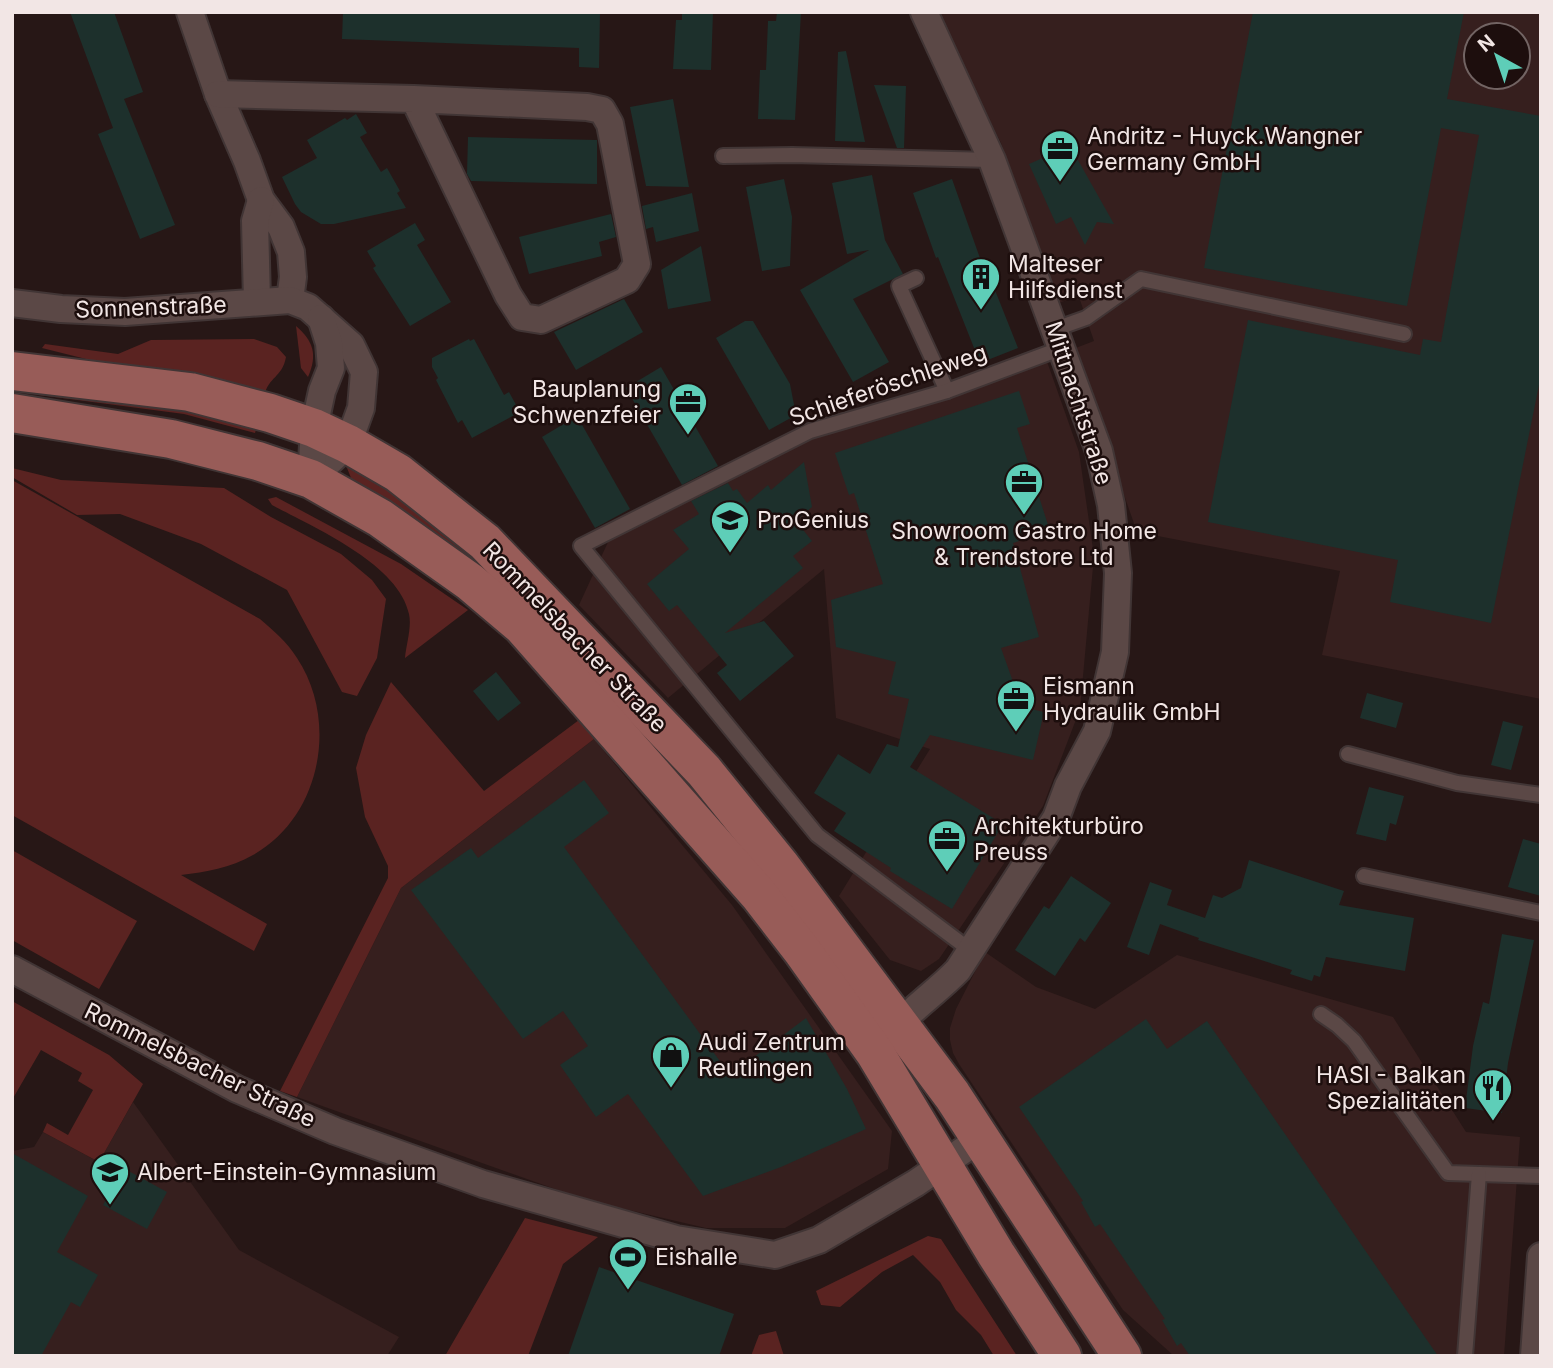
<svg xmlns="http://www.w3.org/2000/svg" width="1553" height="1368" font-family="Inter,sans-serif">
	<rect width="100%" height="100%" fill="#271716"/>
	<g fill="#361f1e" fill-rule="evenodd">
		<path d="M936,12H1541V699L1322,655L1340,571L1137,532L1073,349L1094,341L1079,297L1057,303L1001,143ZM1476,35H1518V77H1476Z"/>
		<path d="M1044,353L1079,452L1094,556L1080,709L1043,806L939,959L921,971L890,960L839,896L930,749L836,718L824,569L668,698L579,605L614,529L810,432Z"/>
		<path d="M594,739L732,905L892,1131L888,1169L785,1228H706L586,1200L297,1097L401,888Z"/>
		<path d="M985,952L1036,987L1095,1009L1177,955L1393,1017L1466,1132L1520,1137L1504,1356H1174L1123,1310L959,1064L953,1053L950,1040V1028L956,1009Z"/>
		<path d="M133,1102L239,1250L399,1337L387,1356H12V1151L34,1147L43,1132L99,1162Z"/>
	</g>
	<g fill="#5a2321">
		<path d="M296,326C313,341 318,354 308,377L301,368Z"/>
		<path d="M254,339L277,347L286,357C282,378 269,376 264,396L102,363L42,348L45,344L118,354L151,340Z"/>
		<path d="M37,385L258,423L255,433L184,414L39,395Z"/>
		<path d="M345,463L444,523L659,739L716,815L711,817L360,488L351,478Z"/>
		<path d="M12,468L61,480L224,488L271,517L341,554L372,580L386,599L377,658L357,696L342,692L287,590L201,544L120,514L77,515L12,477Z"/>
		<path d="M12,480L260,619C274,631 287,642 297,658C339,721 321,817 253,855C230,868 206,872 181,875L267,924L254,951L12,815Z"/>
		<path d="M276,497L401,564L468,610L405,658C406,645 412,627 409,614C399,564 313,527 272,505L268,499Z"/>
		<path d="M391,682L484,791L579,720L594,739L401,888L297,1097L280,1091L388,878V866L365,817L356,768L366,735Z"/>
		<path d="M12,850L137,921L99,989L12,940Z"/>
		<path d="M12,1001L109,1055L143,1084L99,1162L43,1132L47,1123L68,1135L93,1090L78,1081L82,1073L41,1050L12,1100Z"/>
		<path d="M525,1218L598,1237L563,1264L528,1356H445Z"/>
		<path d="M928,1236L941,1239L1017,1356H994L981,1335L956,1310L940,1282L913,1255L882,1272L840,1307L821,1305L816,1291Z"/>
		<path d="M776,1331L784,1356H751L759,1335Z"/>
	</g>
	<g fill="#1d302c">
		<path d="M70,12H114L143,92L124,99L175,225L140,239L98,134L113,128Z"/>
		<path d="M343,12H600L599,68L579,67V48L342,39Z"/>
		<path d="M682,12H713L711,70L673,69L676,20H682Z"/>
		<path d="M777,12H801L795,120L758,119L760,70H766L768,21H776Z"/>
		<path d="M1253,12H1464L1447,99L1541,116V375L1491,623L1390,602L1398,560L1208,522L1248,320L1420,355L1423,339L1441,342L1479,135L1441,128L1407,306L1204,268Z"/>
		<path d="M846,51L865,142L835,141L838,52Z"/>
		<path d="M874,85L906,86L904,148H897Z"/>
		<path d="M673,99L689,187L646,186L630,107Z"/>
		<path d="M356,114L367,133L360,137L381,172L387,168L400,191L397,193L406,208L334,224H321L301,212L295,204L282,177L317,158L307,140L345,118L347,120Z"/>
		<path d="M468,137L597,140V184L471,181L467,174Z"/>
		<path d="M1070,146L1114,224L1097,222L1085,245L1071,217L1056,224L1029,164Z"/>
		<path d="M872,175L885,240L903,274L853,299L889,362L853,382L800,290L869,250L847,254L832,183Z"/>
		<path d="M784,179L792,217L790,266L762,271L746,187Z"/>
		<path d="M952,179L981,261L983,260L1018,348L980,363L938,257L936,258L913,193Z"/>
		<path d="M692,193L699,231L656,242L653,227L646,229L642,206Z"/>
		<path d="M611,214L616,237L599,242L602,256L529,274L519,237Z"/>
		<path d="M415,223L425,240L417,245L451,302L410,326L373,268L376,266L367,251Z"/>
		<path d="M701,246L711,301L668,309L661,270Z"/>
		<path d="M624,299L643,332L576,370L554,332Z"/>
		<path d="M745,321H753L790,384L796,415L769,430L716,338Z"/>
		<path d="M469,339L470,341L474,339L504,395L509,392L520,412L472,438L462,420L458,423L436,380L438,378L432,367V358Z"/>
		<path d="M661,367L718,466L682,485L626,388Z"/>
		<path d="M1019,391L1030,424L1017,428L1050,531L1013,543L1039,637L1001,648L1022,707L1044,712L1033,760L930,735L910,767L1003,824L952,909L890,871L891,868L834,831L846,813L814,793L838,754L870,774L887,744L898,747L909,699L888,694L896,662L836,647L831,600L883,584L854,493L849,495L835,453Z"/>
		<path d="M577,416L630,509L595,528L542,437Z"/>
		<path d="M804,462L812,507L796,521L812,541L793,556L803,568L725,633L764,621L794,656L740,701L717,673L727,665L677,605L669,611L647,584L689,549L673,530L699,514L691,501L728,483L733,491L737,489L747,503L768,485L771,490Z"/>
		<path d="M496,672L521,703L498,721L473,691Z"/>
		<path d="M1367,693L1403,703L1396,728L1360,718Z"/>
		<path d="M1503,721L1523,726L1511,770L1491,765Z"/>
		<path d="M584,780L609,813L564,847L730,1075L806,1018L847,1089L866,1129L781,1167L703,1196L628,1094L596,1117L560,1065L588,1046L563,1011L523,1039L411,890L471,848L478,858Z"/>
		<path d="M1369,787L1404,796L1396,825L1390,823L1386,841L1356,834Z"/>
		<path d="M1523,839L1541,844V896L1508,887Z"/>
		<path d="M1249,860L1344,891L1339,905L1414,918L1405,971L1326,957L1320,977L1314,975L1312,981L1290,974L1292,970L1198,940L1199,938L1160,924L1149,955L1127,947L1150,882L1172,890L1167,905L1205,918L1213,895L1222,898L1241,888Z"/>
		<path d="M1071,876L1111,903L1085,942L1080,938L1055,976L1015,950L1044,906L1049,909Z"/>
		<path d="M1502,934L1534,940L1508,1063L1502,1113L1465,1108L1473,1046L1483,1002L1489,1004Z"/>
		<path d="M1146,1019L1167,1049L1207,1021L1438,1356H1190L1181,1343L1177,1346L1162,1320L1165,1319L1100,1224L1095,1227L1081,1202L1083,1201L1019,1107Z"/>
		<path d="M12,1153L88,1196L57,1252L98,1275L80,1307L71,1302L41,1356H12Z"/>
		<path d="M123,1168L167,1192L147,1229L103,1205Z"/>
		<path d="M599,1267L734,1314L719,1356H568Z"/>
	</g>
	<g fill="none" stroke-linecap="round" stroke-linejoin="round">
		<g stroke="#413535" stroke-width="18">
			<g id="lane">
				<path d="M723,156L792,155L992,160"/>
				<path d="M916,278L899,286L947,391"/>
				<path d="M1055,329L1086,318L1141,279L1404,334"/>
				<path d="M1348,754L1457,783L1541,795"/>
				<path d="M1364,876L1541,913"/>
				<path d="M970,950L817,835L581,546L810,431L947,391L1062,348"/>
				<path d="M1321,1014L1337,1025L1354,1041L1448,1173L1541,1176"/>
				<path d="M1465,1356L1479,1174"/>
			</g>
		</g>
		<g stroke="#413535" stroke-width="30">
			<g id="street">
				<path d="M190,12L218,94L247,161L261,200L281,227L291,252L293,277L290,300"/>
				<path d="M218,94L414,99L587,107L602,110L610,124L637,264L627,280L541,320L522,317L508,295L414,99"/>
				<path d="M257,301L255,221L261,200"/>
				<path d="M12,303L61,309L125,312L290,300L308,307L351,345L364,372L361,408L348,444L311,479"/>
				<path d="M311,479L314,428L322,391L331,368L329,343L321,318"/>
				<path d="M12,969L237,1089L335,1131L483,1184L676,1239L775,1255L819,1240L916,1183L981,1138"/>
				<path d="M889,1035C909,1010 936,993 958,970L1056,818L1068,786L1097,731L1115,652L1118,573L1111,505L1099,451L992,160L924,12"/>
				<path d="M1534,1356L1541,1256"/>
			</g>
		</g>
		<g stroke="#413535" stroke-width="42">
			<g id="primary">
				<path d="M12,371L190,392L270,413L314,428L348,444L398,473L485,542L704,771L780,865L952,1095L1122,1356"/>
				<path d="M12,413L171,439L258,461L311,479L380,518L470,582L522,626L759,895L803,952L875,1053L996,1254L1062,1356"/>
			</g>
		</g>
		<use href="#lane" stroke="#5b4846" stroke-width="14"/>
		<use href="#street" stroke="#5b4846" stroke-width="26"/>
		<use href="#primary" stroke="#985c58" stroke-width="38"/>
	</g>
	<defs>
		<g id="office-pin" transform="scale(2.0125)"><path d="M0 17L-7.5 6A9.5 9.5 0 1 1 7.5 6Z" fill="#5eceb8" stroke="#1d0e0d"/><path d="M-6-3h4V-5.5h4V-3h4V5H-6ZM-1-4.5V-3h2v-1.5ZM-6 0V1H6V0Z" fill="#111"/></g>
		<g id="building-pin" transform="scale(2.0125)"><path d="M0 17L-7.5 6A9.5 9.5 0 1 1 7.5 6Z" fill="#5eceb8" stroke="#1d0e0d"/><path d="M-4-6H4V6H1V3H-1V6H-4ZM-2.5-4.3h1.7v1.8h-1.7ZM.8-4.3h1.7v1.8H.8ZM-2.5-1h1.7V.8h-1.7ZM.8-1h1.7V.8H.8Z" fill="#111"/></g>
		<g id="school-pin" transform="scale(2.0125)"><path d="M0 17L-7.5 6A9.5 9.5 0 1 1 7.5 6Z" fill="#5eceb8" stroke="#1d0e0d"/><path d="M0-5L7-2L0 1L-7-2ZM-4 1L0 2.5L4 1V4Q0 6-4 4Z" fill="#111"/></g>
		<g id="shop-pin" transform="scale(2.0125)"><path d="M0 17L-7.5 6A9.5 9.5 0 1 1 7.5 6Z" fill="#5eceb8" stroke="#1d0e0d"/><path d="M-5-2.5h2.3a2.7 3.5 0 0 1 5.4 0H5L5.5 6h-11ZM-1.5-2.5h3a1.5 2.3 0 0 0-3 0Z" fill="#111"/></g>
		<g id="restaurant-pin" transform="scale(2.0125)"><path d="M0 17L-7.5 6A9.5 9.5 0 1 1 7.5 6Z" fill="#5eceb8" stroke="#1d0e0d"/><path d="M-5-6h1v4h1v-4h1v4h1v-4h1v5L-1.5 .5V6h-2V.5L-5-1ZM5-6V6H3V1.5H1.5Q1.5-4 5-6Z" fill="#111"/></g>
		<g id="stadium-pin" transform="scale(2.0125)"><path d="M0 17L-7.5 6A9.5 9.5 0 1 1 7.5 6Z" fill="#5eceb8" stroke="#1d0e0d"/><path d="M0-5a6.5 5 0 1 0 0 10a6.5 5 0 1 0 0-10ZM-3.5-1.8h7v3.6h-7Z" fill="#111"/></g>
	</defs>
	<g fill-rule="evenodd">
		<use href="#office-pin" x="1060" y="149"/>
		<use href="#building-pin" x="981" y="277"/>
		<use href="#office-pin" x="688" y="402"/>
		<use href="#office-pin" x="1024" y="482"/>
		<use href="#school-pin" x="730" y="520"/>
		<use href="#office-pin" x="1016" y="699"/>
		<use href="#office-pin" x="947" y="839"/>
		<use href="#shop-pin" x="671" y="1055"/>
		<use href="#restaurant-pin" x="1493" y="1088"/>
		<use href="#school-pin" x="110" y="1172"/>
		<use href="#stadium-pin" x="628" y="1257"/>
	</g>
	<g text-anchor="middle" stroke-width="5" stroke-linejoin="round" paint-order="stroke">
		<g font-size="23" fill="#f2e6e5" stroke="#1d0e0d" text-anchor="start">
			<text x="1087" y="144">Andritz - Huyck.Wangner<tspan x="1087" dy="26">Germany GmbH</tspan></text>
			<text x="1008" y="272">Malteser<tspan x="1008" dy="26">Hilfsdienst</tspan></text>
			<text x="661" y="397" text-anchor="end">Bauplanung<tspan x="661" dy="26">Schwenzfeier</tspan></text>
			<text x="757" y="528">ProGenius</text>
			<text x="1024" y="539" text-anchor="middle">Showroom Gastro Home<tspan x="1024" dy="26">&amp; Trendstore Ltd</tspan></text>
			<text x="1043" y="694">Eismann<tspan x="1043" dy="26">Hydraulik GmbH</tspan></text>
			<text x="974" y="834">Architekturbüro<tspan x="974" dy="26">Preuss</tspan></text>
			<text x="698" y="1050">Audi Zentrum<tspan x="698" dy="26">Reutlingen</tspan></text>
			<text x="1466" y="1083" text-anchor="end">HASI - Balkan<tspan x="1466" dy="26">Spezialitäten</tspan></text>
			<text x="137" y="1180">Albert-Einstein-Gymnasium</text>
			<text x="655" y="1265">Eishalle</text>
		</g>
		<g font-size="23" fill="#f2e6e5" stroke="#1d0e0d">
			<text transform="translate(151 307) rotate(-2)" y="8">Sonnenstraße</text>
			<text transform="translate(888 385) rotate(-19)" y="8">Schieferöschleweg</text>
			<text transform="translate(1079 403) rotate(72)" y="8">Mittnachtstraße</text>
			<text transform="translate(575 637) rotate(46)" y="8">Rommelsbacher Straße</text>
			<text transform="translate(200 1065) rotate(26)" y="8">Rommelsbacher Straße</text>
		</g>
	</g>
	<rect width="1553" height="1368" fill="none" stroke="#f2e6e5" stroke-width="28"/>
	<g transform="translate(1497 56) rotate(320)"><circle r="33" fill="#1d0e0d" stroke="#726463" stroke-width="2"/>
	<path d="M0-5L12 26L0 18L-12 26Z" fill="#5eceb8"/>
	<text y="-10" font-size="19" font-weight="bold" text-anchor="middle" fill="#f2e6e5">N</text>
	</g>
</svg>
